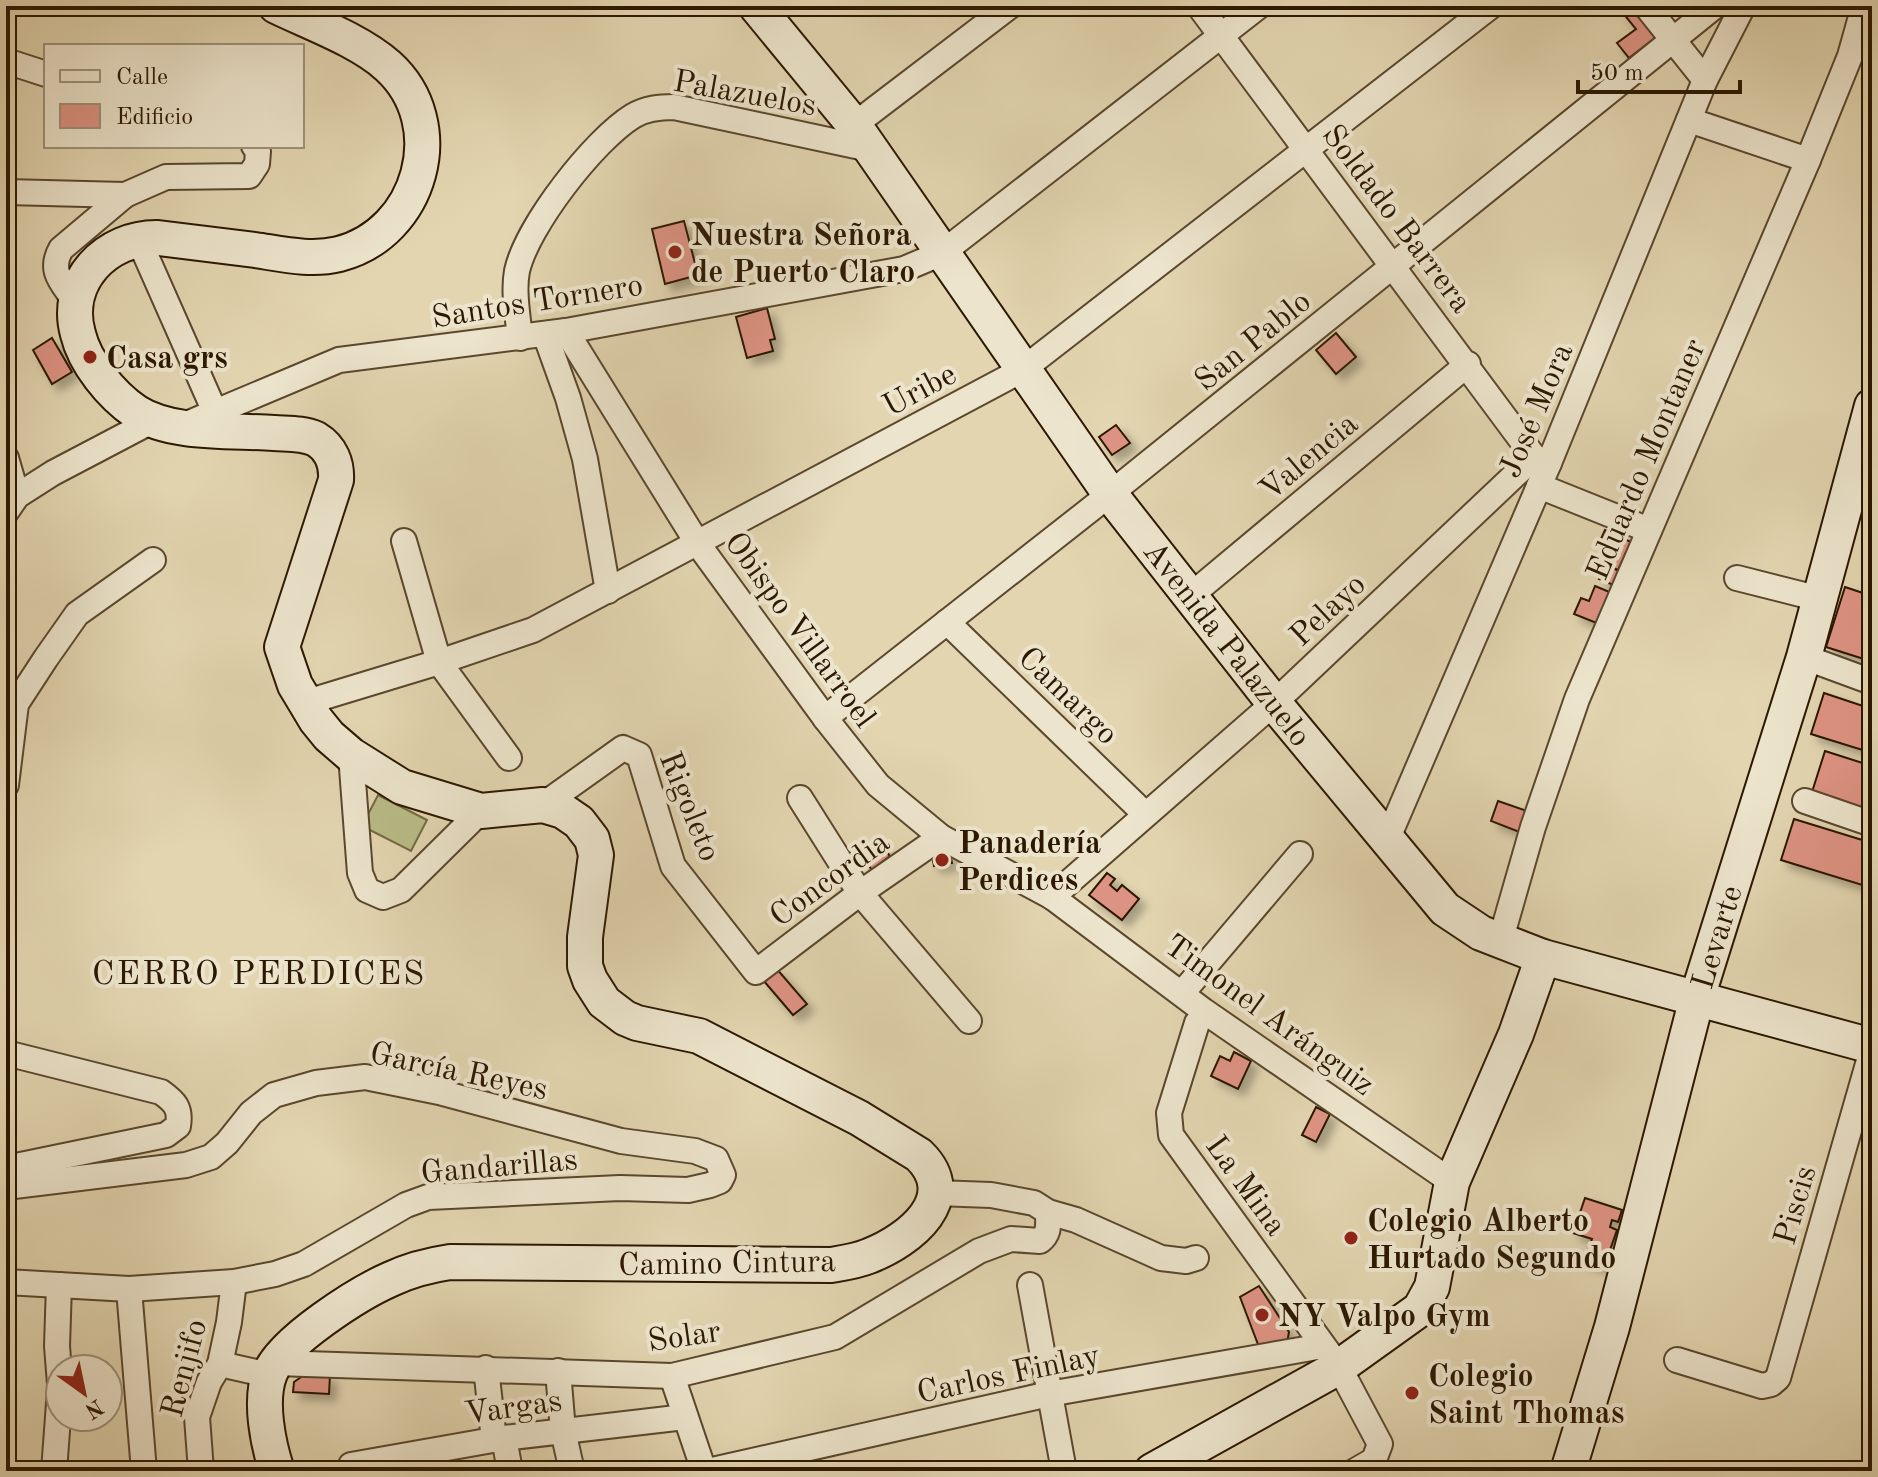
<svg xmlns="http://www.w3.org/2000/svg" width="1878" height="1477" font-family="'Old Standard TT',serif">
	<defs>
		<filter id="shadow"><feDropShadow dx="7" dy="7" stdDeviation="4" flood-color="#0004"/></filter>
	</defs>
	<rect width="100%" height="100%" fill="#e2d5b0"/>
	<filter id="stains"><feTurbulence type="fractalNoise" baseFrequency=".0025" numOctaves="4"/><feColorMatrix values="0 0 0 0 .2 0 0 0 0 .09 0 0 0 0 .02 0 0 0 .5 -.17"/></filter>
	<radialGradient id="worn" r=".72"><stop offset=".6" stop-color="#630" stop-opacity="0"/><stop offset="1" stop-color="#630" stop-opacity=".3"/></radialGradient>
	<path fill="#b9bc87" stroke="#726a44" stroke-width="2" d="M378,795L427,820L411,851L362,826Z"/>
	<g fill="#dd9383" stroke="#2c1801" stroke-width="2" filter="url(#shadow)">
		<path d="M1631,6H1645L1664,31L1629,58L1617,43L1636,29L1622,12Z"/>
		<path d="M684,221L698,275L665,284L652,229Z"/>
		<path d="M767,308L775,339L770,340L773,351L747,358L736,317Z"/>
		<path d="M1336,333L1356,357L1336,374L1316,350Z"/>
		<path d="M52,338L72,372L52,384L33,350Z"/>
		<path d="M1116,425L1130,443L1112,455L1099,437Z"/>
		<path d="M1605,530L1631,542L1618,570L1603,563L1610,548L1599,543Z"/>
		<path d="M1605,565L1624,573L1618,587L1599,579Z"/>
		<path d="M1595,586L1612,593L1599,624L1574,614L1581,598L1589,601Z"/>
		<path d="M1845,587L1872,596L1870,661L1826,647Z"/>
		<path d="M1824,693L1872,709V753L1811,734Z"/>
		<path d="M1825,751L1872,766V811L1812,792Z"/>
		<path d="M1498,801L1530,812L1522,833L1491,821Z"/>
		<path d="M1794,819L1872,843V888L1781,860Z"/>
		<path d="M881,845L890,856L872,870L864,859Z"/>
		<path d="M950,853L952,863L934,866L932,856Z"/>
		<path d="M1107,873L1115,879L1110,885L1117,891L1122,885L1139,899L1122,920L1089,895Z"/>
		<path d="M776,968L807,1004L793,1015L763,980Z"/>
		<path d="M1234,1052L1251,1061L1238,1089L1211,1076L1220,1056L1230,1061Z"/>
		<path d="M1316,1107L1330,1114L1316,1142L1302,1135Z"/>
		<path d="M1585,1198L1622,1210L1618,1222L1612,1220L1610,1227L1617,1230L1604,1267L1584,1261L1592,1239L1573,1233Z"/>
		<path d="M1259,1286L1289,1332L1287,1343L1259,1347L1240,1297Z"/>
		<path d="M304,1375H330L329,1394L293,1392L294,1382Z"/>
	</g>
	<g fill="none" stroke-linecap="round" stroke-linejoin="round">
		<g stroke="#5a472d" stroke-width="28">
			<g id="street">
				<path d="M1199,6L1534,457L1549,463"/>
				<path d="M1646,6L1705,80"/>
				<path d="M6,61L46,74"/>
				<path d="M1689,120L1808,160"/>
				<path d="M854,125L1010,6"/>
				<path d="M6,192L125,195"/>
				<path d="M138,238L215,412"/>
				<path d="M76,303C63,283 48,272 61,249L125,195L166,177L249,176L257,164L258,151L254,146"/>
				<path d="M566,331L698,544L825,718L878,785L941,837L1052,897L1204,1011L1452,1182"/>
				<path d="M545,334L568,398L585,459L608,591"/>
				<path d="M520,338C518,317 513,292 517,271C527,226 594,140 633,116C646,108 660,107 674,107L870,149"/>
				<path d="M182,426L339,360L566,331L904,269L942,253L1259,6"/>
				<path d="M6,458L17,496"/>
				<path d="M1539,486L1649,530"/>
				<path d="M6,512L17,496L53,473L152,421"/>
				<path d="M404,541L439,662L509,758"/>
				<path d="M1737,578L1820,599"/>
				<path d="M1190,596L1468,364"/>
				<path d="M947,622L1145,814"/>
				<path d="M1804,657L1872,682"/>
				<path d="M304,703L439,662L533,630L1022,370L1491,6"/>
				<path d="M825,718L1110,494L1715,6"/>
				<path d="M351,755L360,873L367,890L383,897L401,890L481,811"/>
				<path d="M6,785L16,704L46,658L77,614L153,560"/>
				<path d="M800,798L860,893L969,1021"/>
				<path d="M1805,801L1872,824"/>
				<path d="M543,805L623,748L639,755L673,866L756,972L860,893L941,837"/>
				<path d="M1387,840L1549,463L1705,80L1743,6"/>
				<path d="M1052,897L1274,703L1534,457"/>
				<path d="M1500,942L1533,827L1577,699L1808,160L1850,56L1864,6"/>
				<path d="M1183,992L1300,854"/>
				<path d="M1197,1023L1169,1113L1171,1135L1339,1367L1380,1444L1374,1460L1355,1471"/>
				<path d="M6,1053L161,1092C175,1102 181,1108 178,1126L166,1135L6,1168"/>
				<path d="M6,1187L186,1165L211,1157L227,1143L251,1113L274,1095L316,1083L365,1077L439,1092L621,1141L695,1151L716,1159L723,1175L720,1181L710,1185L688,1190L620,1188L428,1197L406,1205L304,1264L275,1274L234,1282L129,1289L6,1282"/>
				<path d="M936,1193L991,1195L1034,1203L1048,1212L1076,1220L1161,1258L1186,1261L1196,1258"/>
				<path d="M59,1285L57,1346L60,1384"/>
				<path d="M1030,1285L1064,1471"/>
				<path d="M129,1289L144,1471"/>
				<path d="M1677,1360L1762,1386L1771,1384L1778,1378L1872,1050"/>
				<path d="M276,1363L672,1376L835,1337L979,1251L1011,1239L1040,1241C1050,1233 1048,1225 1048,1212"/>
				<path d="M220,1364L269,1375"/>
				<path d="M486,1368L494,1440"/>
				<path d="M558,1371L563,1431L572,1471"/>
				<path d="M672,1376L704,1471"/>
				<path d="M504,1438L510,1471"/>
				<path d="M351,1465L504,1438L685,1417"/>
				<path d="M54,1471L60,1390"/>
				<path d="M201,1471L197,1417L209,1382L220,1364L229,1322L234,1282"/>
				<path d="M708,1471L1049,1394L1323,1346"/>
			</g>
		</g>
		<g stroke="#2c1801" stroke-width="38">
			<g id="secondary">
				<path d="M276,6C311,23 359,40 388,66C452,124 421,233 339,254C311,261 282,254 255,250C222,246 190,242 158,238C107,237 63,281 78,334C85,363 111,395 136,412C172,435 231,430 274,433C288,434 303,433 316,439C331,448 337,464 336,480L282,647L295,685L316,720L329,736L351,755L402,787L481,811L543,805L563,811L579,822L592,839L596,855L585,937V966L590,980L604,1002L625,1018L637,1023L699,1036L859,1118L919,1155C963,1198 910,1240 869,1256C857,1261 843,1263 831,1265L450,1262C430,1265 410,1270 391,1279C359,1293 283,1341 270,1373C259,1400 268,1444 277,1471"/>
				<path d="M756,6L854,125L1110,494L1274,703L1445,909L1481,933L1543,957L1872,1046"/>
				<path d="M1152,1471L1339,1367L1420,1309L1432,1287L1452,1182L1516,1034L1543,957"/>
				<path d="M1568,1471L1612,1327L1697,998L1804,657L1872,406"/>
			</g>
		</g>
		<use href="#street" stroke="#ece4cc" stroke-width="24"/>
		<use href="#secondary" stroke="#ece4cc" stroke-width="34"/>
	</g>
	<g fill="#8f2418" stroke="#ece4cc" stroke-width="3">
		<circle cx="675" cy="252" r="8"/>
		<circle cx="90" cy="357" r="8"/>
		<circle cx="942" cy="860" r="8"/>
		<circle cx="1351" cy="1238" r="8"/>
		<circle cx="1262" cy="1315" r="8"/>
		<circle cx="1412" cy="1393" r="8"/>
	</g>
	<g text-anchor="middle" stroke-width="8" stroke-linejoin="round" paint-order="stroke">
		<g font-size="32" fill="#2c1801" stroke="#ece4cc">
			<text transform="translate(745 92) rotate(10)" y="11">Palazuelos</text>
			<text transform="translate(1398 218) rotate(53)" y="11">Soldado Barrera</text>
			<text transform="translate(537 300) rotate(-9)" y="11">Santos Tornero</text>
			<text transform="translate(1252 340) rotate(-39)" y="11">San Pablo</text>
			<text transform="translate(919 389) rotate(-28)" y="11">Uribe</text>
			<text transform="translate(1535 410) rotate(-67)" y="11">José Mora</text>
			<text transform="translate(1308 456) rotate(-40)" y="11">Valencia</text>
			<text transform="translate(1645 459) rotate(-67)" y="11">Eduardo Montaner</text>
			<text transform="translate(1327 609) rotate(-43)" y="11">Pelayo</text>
			<text transform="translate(801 629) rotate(54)" y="11">Obispo Villarroel</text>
			<text transform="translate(1228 643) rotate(52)" y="11">Avenida Palazuelo</text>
			<text transform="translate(1069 695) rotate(44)" y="11">Camargo</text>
			<text transform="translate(691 806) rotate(68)" y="11">Rigoleto</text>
			<text transform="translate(829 878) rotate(-36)" y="11">Concordia</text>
			<text transform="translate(1716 937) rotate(-73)" y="11">Levarte</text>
			<text transform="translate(1270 1014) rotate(36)" y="11">Timonel Aránguiz</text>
			<text transform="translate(459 1070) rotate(12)" y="11">García Reyes</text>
			<text transform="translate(499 1165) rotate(-5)" y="11">Gandarillas</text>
			<text transform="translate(1247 1185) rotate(54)" y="11">La Mina</text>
			<text transform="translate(1794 1205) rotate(-74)" y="11">Piscis</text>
			<text transform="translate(727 1262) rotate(-1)" y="11">Camino Cintura</text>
			<text transform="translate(684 1335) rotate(-8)" y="11">Solar</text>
			<text transform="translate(183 1368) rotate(-75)" y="11">Renjifo</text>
			<text transform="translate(1008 1373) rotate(-12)" y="11">Carlos Finlay</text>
			<text transform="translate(513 1406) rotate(-8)" y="11">Vargas</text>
		</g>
		<g font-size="32" font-weight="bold" fill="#2c1801" stroke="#ece4cc" text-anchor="start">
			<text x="691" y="245">Nuestra Señora<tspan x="691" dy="37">de Puerto Claro</tspan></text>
			<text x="106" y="368">Casa grs</text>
			<text x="958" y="853">Panadería<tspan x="958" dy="37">Perdices</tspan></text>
			<text x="1367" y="1231">Colegio Alberto<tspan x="1367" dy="37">Hurtado Segundo</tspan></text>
			<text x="1278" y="1326">NY Valpo Gym</text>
			<text x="1428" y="1386">Colegio<tspan x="1428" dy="37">Saint Thomas</tspan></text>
		</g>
		<g font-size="34" letter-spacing="2" fill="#2c1801" stroke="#ece4cc">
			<text x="259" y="984">CERRO PERDICES</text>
		</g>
	</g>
	<rect width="1878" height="1477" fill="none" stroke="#e2d5b0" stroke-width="32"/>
	<rect x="8" y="8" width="1862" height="1461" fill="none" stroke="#2c1801" stroke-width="4"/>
	<rect x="16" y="16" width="1846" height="1445" fill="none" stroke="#2c1801" stroke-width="2"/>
	<rect x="44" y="44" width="260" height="104" fill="#ece4cc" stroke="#9f927b" stroke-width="2"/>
	<rect x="60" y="70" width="40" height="12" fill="#ece4cc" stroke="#9f927b" stroke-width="2"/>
	<text x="116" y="84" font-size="24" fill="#2c1801">Calle</text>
	<rect x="60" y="104" width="40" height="24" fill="#dd9383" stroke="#9f927b" stroke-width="2"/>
	<text x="116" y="124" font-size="24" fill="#2c1801">Edificio</text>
	<g transform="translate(84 1393) rotate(147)"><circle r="38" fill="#ece4cc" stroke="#9f927b" stroke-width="2"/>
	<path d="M0-6L14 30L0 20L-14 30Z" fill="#8f2418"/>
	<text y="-12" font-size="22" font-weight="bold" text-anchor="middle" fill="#2c1801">N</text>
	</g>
	<path d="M1578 80v12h162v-12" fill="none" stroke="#2c1801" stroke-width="4"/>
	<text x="1590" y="80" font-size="24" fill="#2c1801" stroke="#ece4cc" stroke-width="6" paint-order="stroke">50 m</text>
	<rect width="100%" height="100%" filter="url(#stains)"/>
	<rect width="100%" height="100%" fill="url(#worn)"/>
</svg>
